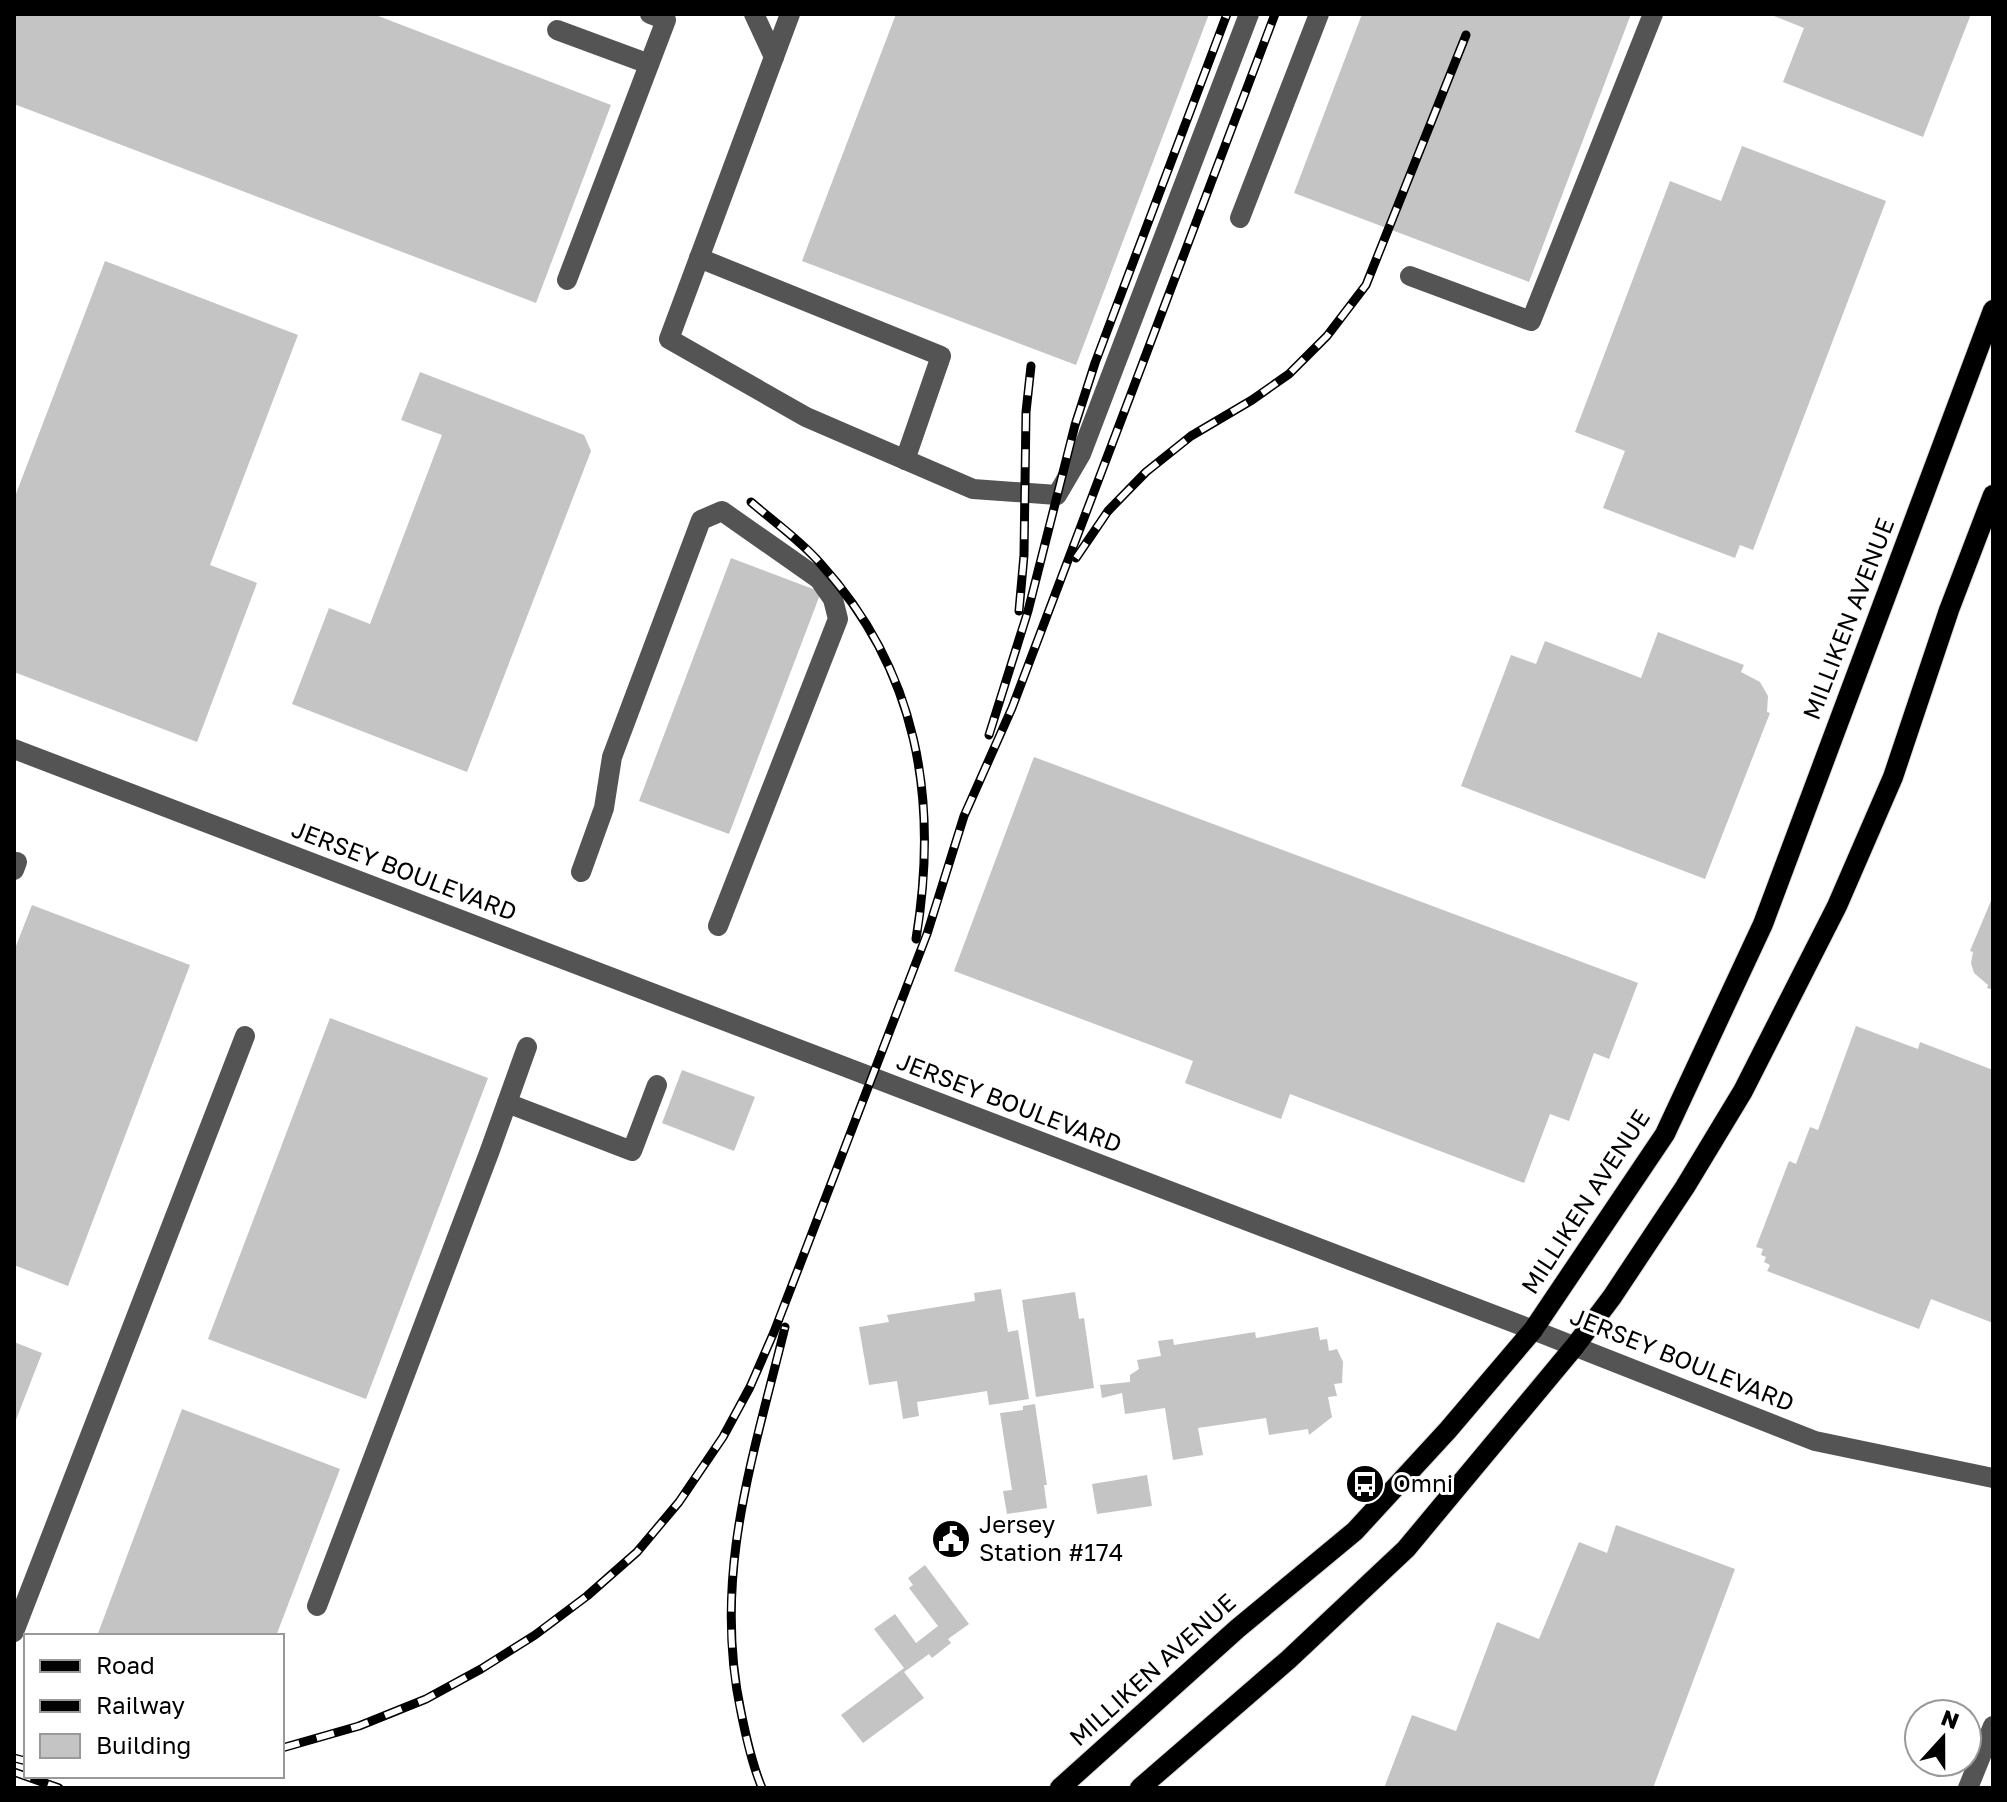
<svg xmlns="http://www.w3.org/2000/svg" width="2007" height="1802" font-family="'Golos Text',sans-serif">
	<rect width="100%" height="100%" fill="#fff"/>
	<g fill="#c4c4c4">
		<path d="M14,14H373L611,105L536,303L14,104Z"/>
		<path d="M896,14H1209L1076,365L802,261Z"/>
		<path d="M1362,14H1631L1529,282L1294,193Z"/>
		<path d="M1769,14H1971L1923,137L1783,82L1804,28Z"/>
		<path d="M1742,146L1886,201L1753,550L1740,545L1735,558L1603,508L1625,451L1575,432L1670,181L1721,201Z"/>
		<path d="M105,261L298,335L210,565L257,583L197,742L14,672V499Z"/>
		<path d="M420,372L584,435L591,451L467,772L292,704L329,608L370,624L442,435L401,420Z"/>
		<path d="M731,558L821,592L729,834L639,801Z"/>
		<path d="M1658,632L1744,665L1741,672L1760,682L1768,696L1767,712L1770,713L1705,879L1461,786L1511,655L1536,664L1545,641L1641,678Z"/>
		<path d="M1034,757L1638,983L1609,1059L1594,1053L1569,1121L1550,1114L1524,1183L1290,1094L1281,1119L1185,1083L1193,1061L954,971Z"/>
		<path d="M1993,896V990L1987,988L1988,985L1974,973L1971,963L1973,952L1970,951Z"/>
		<path d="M32,905L190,965L68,1286L14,1265V951Z"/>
		<path d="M330,1018L488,1078L366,1399L208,1339Z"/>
		<path d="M1856,1026L1918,1049L1920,1042L1993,1070V1323L1931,1299L1919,1329L1767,1271L1770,1265L1764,1262L1766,1257L1761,1255L1763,1249L1756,1247L1789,1161L1796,1164L1810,1127L1818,1130Z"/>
		<path d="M682,1070L755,1097L734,1151L662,1123Z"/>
		<path d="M1001,1289L1008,1332L1018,1330L1029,1399L989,1405L987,1391L917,1402L919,1416L903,1419L897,1381L869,1385L859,1327L889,1322L887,1315L975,1301L974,1293Z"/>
		<path d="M1075,1292L1079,1319L1084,1318L1094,1388L1036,1397L1022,1300Z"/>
		<path d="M1318,1327L1320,1340L1327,1339L1329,1351L1337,1349L1343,1362L1342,1383L1334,1384L1337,1396L1328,1397L1332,1417L1309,1435L1308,1429L1269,1435L1266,1418L1198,1428L1203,1455L1173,1460L1165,1408L1125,1414L1122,1393L1102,1398L1100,1385L1130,1382V1375L1139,1369L1137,1360L1161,1356L1158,1341L1173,1339L1174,1345L1255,1332L1256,1338Z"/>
		<path d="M14,1342L42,1353L14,1425Z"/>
		<path d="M1035,1404L1047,1485H1044L1047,1508L1007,1514L1003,1491L1012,1490L1000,1413L1023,1410V1406Z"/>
		<path d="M182,1409L340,1469L276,1636H97Z"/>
		<path d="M1147,1475L1152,1506L1097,1514L1092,1484Z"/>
		<path d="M1616,1525L1735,1569L1653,1788H1384L1412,1715L1456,1731L1497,1622L1539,1639L1579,1542L1607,1553Z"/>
		<path d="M925,1565L969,1624L948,1639L951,1643L932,1658L929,1654L904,1672L924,1698L863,1743L841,1715L904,1668L874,1629L895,1614L916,1643L938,1626L909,1588L913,1585L908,1578Z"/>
	</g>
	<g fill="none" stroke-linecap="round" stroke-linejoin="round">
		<g stroke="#dbdbdb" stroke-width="22">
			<g id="major">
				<path d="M1060,1788L1237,1629L1355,1531L1448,1430L1533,1330L1665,1134L1763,924L1993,310"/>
				<path d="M1140,1788L1288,1660L1406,1549L1575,1346L1612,1297L1685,1187L1743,1091L1837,906L1893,777L1949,610L1993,495"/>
			</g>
		</g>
		<g stroke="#545454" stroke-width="20">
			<path d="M754,14L774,57"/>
			<path d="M790,14L669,339L806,417L973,489L1057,495L1081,454L1249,14"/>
			<path d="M557,30L649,64"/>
			<path d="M1240,218L1319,14"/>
			<path d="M699,258L941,356L905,460"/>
			<path d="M1410,276L1531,321L1653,14"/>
			<path d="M567,280L666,20L650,14"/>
			<path d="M14,749L1533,1330L1815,1441L1993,1478"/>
			<path d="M14,870L17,862"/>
			<path d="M581,872L604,808L612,757L701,520L722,511L819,579L833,599L838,619L718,926"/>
			<path d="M507,1103L632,1151L657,1085"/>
			<path d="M317,1606L489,1153L527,1047"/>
			<path d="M14,1632L245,1036"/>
			<path d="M1968,1788L1993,1726"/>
		</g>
		<use href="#major" stroke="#000" stroke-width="20"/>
		<g stroke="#000" stroke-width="9">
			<g id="rail">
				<path d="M751,502C774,522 800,540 820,563C918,671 939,799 916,939"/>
				<path d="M1076,558L1108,511L1146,472L1191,436L1252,400L1289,374L1327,336L1366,285L1466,35"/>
				<path d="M1019,611L1024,555L1026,412L1031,366"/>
				<path d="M989,735L1028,611L1075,425L1095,363L1227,14"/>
				<path d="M282,1748L359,1726L426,1699L481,1669L535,1635L587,1596L637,1552L679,1502L723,1437L750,1387L774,1332L927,934L964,816L1012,708L1275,14"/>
				<path d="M14,1758L26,1761"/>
				<path d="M14,1772L59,1788"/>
				<path d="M762,1788C752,1764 746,1737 741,1712C712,1576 753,1458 785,1327"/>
			</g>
		</g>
		<use href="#rail" stroke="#fff" stroke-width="6" stroke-dasharray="18" stroke-linecap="butt"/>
	</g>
	<defs>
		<g id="bus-disc" transform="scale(2)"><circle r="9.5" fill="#000" stroke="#fff"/><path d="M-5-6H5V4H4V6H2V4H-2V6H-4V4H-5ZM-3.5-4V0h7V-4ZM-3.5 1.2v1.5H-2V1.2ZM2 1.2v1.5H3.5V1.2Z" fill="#fff"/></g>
		<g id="civic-disc" transform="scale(2)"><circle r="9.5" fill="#000" stroke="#fff"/><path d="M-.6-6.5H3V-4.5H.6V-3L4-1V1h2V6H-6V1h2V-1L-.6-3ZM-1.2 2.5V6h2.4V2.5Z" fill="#fff"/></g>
	</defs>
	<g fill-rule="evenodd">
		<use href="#bus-disc" x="1365" y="1484"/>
		<use href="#civic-disc" x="951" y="1539"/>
	</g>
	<g text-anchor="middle" stroke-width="6" stroke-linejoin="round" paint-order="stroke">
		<g font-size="24" fill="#000" stroke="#fff">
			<text transform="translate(1849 619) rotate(-69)" y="8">MILLIKEN AVENUE</text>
			<text transform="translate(404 871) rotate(21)" y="8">JERSEY BOULEVARD</text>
			<text transform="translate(1009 1103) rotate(21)" y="8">JERSEY BOULEVARD</text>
			<text transform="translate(1586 1202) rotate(-57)" y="8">MILLIKEN AVENUE</text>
			<text transform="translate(1682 1360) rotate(22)" y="8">JERSEY BOULEVARD</text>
			<text transform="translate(1153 1670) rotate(-42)" y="8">MILLIKEN AVENUE</text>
		</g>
		<g font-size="24" fill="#000" stroke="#fff" text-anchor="start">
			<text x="1393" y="1492">Omni</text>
			<text x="979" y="1533">Jersey<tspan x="979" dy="28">Station #174</tspan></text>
		</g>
	</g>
	<rect width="2007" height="1802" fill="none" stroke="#000000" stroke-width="32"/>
	<rect x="24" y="1634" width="260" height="144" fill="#ffffff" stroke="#999999" stroke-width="2"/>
	<rect x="40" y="1660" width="40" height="12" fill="#000000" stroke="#999999" stroke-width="2"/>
	<text x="96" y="1674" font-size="24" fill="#000000">Road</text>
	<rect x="40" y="1700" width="40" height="12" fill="#000000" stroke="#999999" stroke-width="2"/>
	<text x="96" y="1714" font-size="24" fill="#000000">Railway</text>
	<rect x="40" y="1734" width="40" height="24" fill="#c4c4c4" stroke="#999999" stroke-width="2"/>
	<text x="96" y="1754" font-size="24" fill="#000000">Building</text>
	<g transform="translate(1943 1738) rotate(21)"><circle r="38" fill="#ffffff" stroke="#999999" stroke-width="2"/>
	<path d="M0-6L14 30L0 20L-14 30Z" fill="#000000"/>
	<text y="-12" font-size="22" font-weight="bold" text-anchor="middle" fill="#000000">N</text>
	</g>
</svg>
